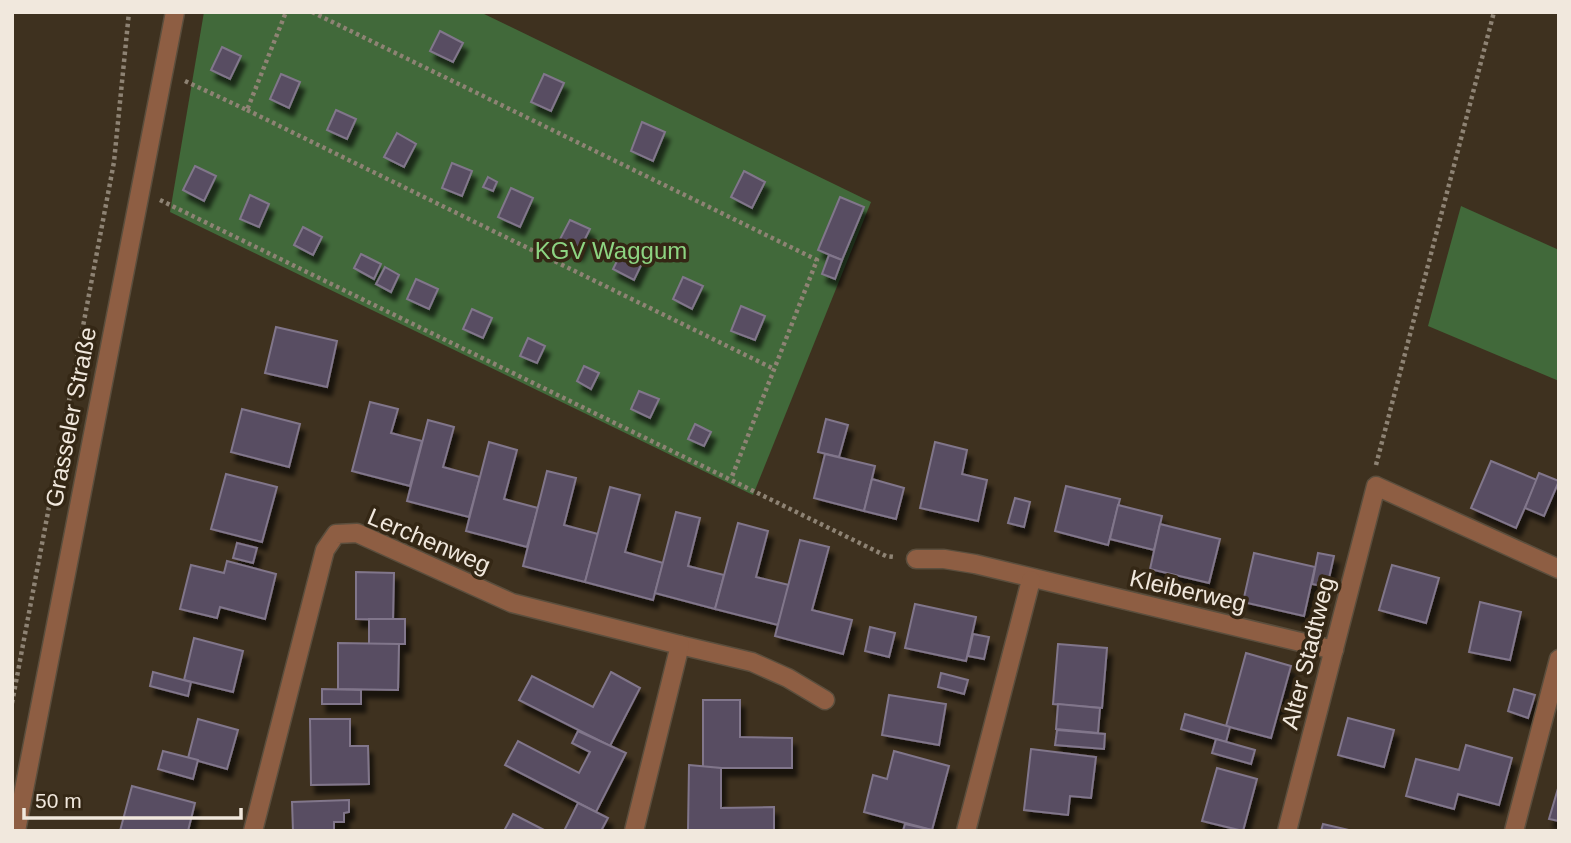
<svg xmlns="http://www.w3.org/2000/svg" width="1571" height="843" font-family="Arial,sans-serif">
	<defs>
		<filter id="shadow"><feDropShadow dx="4.5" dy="8" stdDeviation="2" flood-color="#0009"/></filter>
	</defs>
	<rect width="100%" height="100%" fill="#3e311f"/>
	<g fill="#41693a">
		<path d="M204,12H480L871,202L753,495L170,212Z"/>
		<path d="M1461,206L1559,250V381L1428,326Z"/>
	</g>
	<g fill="#584e62" stroke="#81768b" stroke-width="2" filter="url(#shadow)">
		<path d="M440,31L463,43L453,62L430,51Z"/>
		<path d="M222,47L241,56L230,79L211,70Z"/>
		<path d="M281,74L300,82L289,108L270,99Z"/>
		<path d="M544,74L564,83L551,111L531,102Z"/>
		<path d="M336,110L356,119L347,139L327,130Z"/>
		<path d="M642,122L665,132L653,161L631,151Z"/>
		<path d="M397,133L416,144L404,167L384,157Z"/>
		<path d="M452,163L472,171L462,196L442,188Z"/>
		<path d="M195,166L216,176L204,201L183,190Z"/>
		<path d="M744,171L765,182L752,208L731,197Z"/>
		<path d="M488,177L497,182L493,191L483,187Z"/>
		<path d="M511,188L533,198L520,227L498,217Z"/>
		<path d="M250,195L269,204L259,227L240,219Z"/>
		<path d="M840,197L864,207L842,260L818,250Z"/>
		<path d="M570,220L590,229L578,253L558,243Z"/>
		<path d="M303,227L322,237L313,255L294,245Z"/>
		<path d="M624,247L645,257L634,280L613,269Z"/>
		<path d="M361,254L381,264L374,279L354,268Z"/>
		<path d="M829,255L842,260L835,279L822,274Z"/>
		<path d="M385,267L399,275L391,292L376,284Z"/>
		<path d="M683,277L703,286L692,309L673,299Z"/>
		<path d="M416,279L438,289L429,309L407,299Z"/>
		<path d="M741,306L765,316L755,340L731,331Z"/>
		<path d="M472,309L492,318L483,338L463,329Z"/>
		<path d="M276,327L337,341L327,387L265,373Z"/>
		<path d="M528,338L545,346L537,363L520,356Z"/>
		<path d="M584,366L599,373L591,389L577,381Z"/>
		<path d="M639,391L659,399L650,418L631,409Z"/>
		<path d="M370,402L398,409L391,433L422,441L410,486L352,471Z"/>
		<path d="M242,409L300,424L289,467L231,452Z"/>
		<path d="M826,419L848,425L839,457L818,452Z"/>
		<path d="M428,420L454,427L443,467L480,477L469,517L407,501Z"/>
		<path d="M695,424L711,432L704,446L688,439Z"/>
		<path d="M489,442L517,450L504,499L538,508L527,547L466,531Z"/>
		<path d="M935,442L967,450L962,474L987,480L978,521L920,508Z"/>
		<path d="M825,454L875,466L864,511L814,498Z"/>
		<path d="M1491,461L1537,480L1516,528L1471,508Z"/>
		<path d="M547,471L576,478L564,525L598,534L585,582L523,566Z"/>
		<path d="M1539,473L1559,481L1544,516L1525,508Z"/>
		<path d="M226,474L277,487L262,542L211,529Z"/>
		<path d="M872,479L904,488L896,519L864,511Z"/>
		<path d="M1066,486L1120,499L1108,545L1055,531Z"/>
		<path d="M610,487L640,495L625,552L663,563L653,600L585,582Z"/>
		<path d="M1015,498L1030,502L1024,527L1008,523Z"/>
		<path d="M1118,505L1162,516L1154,550L1110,539Z"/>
		<path d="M676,512L700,518L688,566L724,575L715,609L655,593Z"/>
		<path d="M738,523L768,531L756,577L789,585L778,625L715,609Z"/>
		<path d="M1160,524L1220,539L1209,583L1150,569Z"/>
		<path d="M800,540L829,547L812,610L852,620L843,654L775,636Z"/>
		<path d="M237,543L257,548L253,563L233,558Z"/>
		<path d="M1254,553L1315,567L1304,616L1243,602Z"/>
		<path d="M1318,553L1334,556L1327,587L1312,584Z"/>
		<path d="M227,561L276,574L265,619L220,607L217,618L180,609L191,565L224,573Z"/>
		<path d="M1392,565L1439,578L1426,623L1379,610Z"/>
		<path d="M356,572L394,573L393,620L356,619Z"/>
		<path d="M1480,602L1521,612L1510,660L1469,652Z"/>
		<path d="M915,604L976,617L966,661L905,648Z"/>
		<rect x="369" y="619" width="36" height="25"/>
		<path d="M870,627L895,633L889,657L865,651Z"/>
		<path d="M973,634L989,637L984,659L968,656Z"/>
		<path d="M194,638L243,651L233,692L184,680Z"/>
		<path d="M338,643L399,644L398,690L338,689Z"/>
		<path d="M1058,644L1107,648L1102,708L1053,704Z"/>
		<path d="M1246,653L1291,666L1271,738L1226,726Z"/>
		<path d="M153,672L191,682L188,696L150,686Z"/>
		<path d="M611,672L640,688L610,746L519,700L532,676L593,707Z"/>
		<path d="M941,673L968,680L964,694L938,687Z"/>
		<path d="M322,689L361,690V704H322Z"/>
		<path d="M1514,689L1535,695L1528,718L1508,711Z"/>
		<path d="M889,695L946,704L939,745L882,735Z"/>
		<path d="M703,700H740V737L792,738V768H703Z"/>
		<path d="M1058,704L1100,708L1098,733L1056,729Z"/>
		<path d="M1185,714L1230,727L1226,742L1181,729Z"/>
		<path d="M1348,718L1394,730L1384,767L1338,755Z"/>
		<path d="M198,719L238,730L227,769L188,758Z"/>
		<path d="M310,719H350V746H368L369,784L311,785Z"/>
		<path d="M1057,730L1105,734L1104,749L1055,745Z"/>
		<path d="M578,731L626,753L596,812L505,765L518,741L579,773L590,752L572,743Z"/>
		<path d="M1216,739L1255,750L1251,764L1212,753Z"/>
		<path d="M1466,745L1512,758L1499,805L1458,794L1454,809L1406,796L1416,759L1459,770Z"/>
		<path d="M1031,749L1096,757L1091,798L1070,796L1068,815L1024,810Z"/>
		<path d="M163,751L198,760L193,779L158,769Z"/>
		<path d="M894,751L949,766L932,830L864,812L873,775L887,779Z"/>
		<path d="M689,765L721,768V808L774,807V831H688Z"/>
		<path d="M1217,768L1257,779L1243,831L1202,821Z"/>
		<path d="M1559,785V821L1549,819Z"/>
		<path d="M132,786L195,803L188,831H120Z"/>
		<path d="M349,800V812L344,813V822H334V831H293L292,802Z"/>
		<path d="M578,803L608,818L601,831H564Z"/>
		<path d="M513,814L546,831H504Z"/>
		<path d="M905,824L932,830L931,831H903Z"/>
		<path d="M1323,824L1349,830V831H1321Z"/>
	</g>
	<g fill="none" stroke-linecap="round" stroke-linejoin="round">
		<g stroke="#5b4e3d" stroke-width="21">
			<g id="street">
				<path d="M916,559H944L975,564L1334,650"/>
				<path d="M680,645L752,662L788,678L825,700"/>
				<path d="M16,831L175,12"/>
				<path d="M253,831L325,550L336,534L357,533L512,603L680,645L634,831"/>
				<path d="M966,831L1031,580"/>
				<path d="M1287,831L1376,486L1559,569"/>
				<path d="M1514,831L1559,659"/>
			</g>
		</g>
		<g stroke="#8e8374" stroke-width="4.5" stroke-dasharray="3.5 3.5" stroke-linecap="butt">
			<path d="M312,12L817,260L731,479"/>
			<path d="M185,81L247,110L286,12"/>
			<path d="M247,110L774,369"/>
			<path d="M160,200L886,556L894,557"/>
			<path d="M1376,465L1494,12"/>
			<path d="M12,703L114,162L129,12"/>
		</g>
		<use href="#street" stroke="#8e5e43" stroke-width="18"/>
	</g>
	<g text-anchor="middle" stroke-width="7" stroke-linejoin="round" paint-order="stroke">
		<g font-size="24" fill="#8dd481" stroke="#342715">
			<text x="611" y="259">KGV Waggum</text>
		</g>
		<g font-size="24" fill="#f1e8dd" stroke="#342715">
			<text transform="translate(71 417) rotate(-79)" y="8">Grasseler Straße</text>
			<text transform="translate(429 541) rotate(23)" y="8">Lerchenweg</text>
			<text transform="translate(1188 591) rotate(13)" y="8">Kleiberweg</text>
			<text transform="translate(1308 653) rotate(-76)" y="8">Alter Stadtweg</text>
		</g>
	</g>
	<rect width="1571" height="843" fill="none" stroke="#f1e8dd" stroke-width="28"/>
	<path d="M24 808v10h217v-10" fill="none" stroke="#f1e8dd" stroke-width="3.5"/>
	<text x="35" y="808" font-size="21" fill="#f1e8dd" stroke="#342715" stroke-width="5" paint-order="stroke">50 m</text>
</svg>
